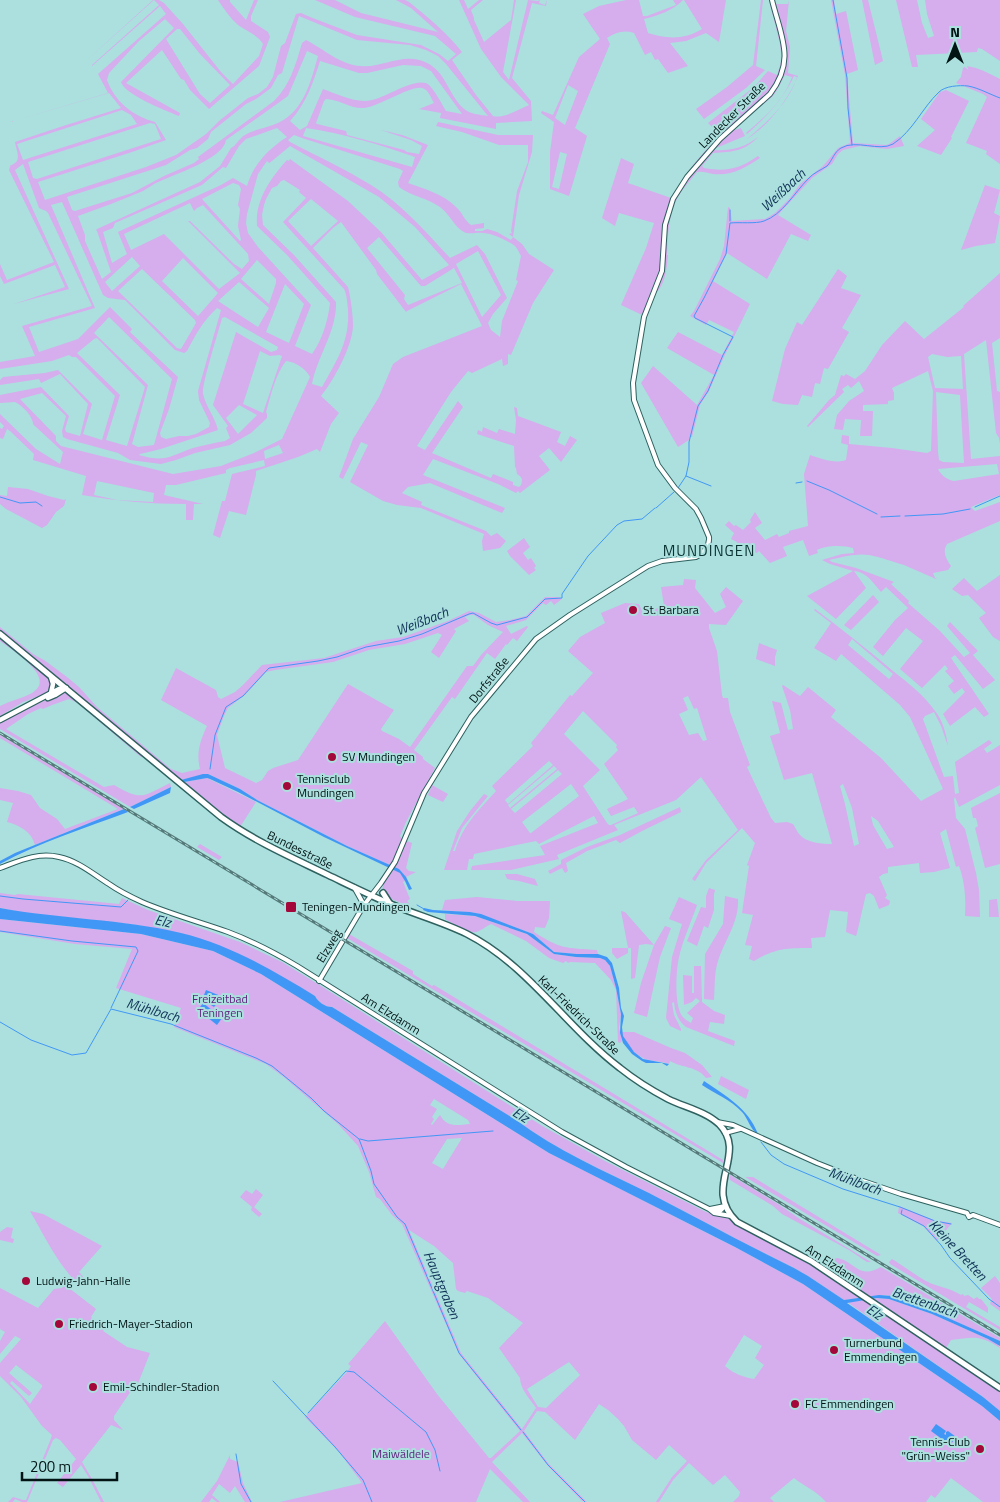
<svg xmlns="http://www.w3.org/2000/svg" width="1000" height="1502" font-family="'Titillium Web',sans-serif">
	<rect width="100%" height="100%" fill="#abe0de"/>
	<g fill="#d6aded" fill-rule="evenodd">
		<path d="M153,0H159L164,3L183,24L221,72L233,84L259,56L263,44C258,35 246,31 238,25C230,18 224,9 218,0H230V2L246,20L254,0H258L251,16V21L268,32L270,37L259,66L209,109L190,90L184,80L181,79L162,50L126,83L180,113L179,116C166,111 124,94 121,82L174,28L165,19L139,41L109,73L107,80C115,102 133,116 155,122L166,140L132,152L38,182L45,200L146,167L176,155L206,134L219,121L248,98L258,94L267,87L273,77L281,46L285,43L296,14L301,13L310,17L357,35L421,45L439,54L448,61L456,54L435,36L355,17L315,0H335L361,13L438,32L411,8L396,0H405L409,2C428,17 447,33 462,52L452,60L476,95L493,116C503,119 520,109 529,105L501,77L481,49L459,0H464L468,9L479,0H483L471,10L474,18V20L484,42L511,20L514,0H516L503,72L509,80L528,0L538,1L540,0L539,3L545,5L547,0L546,6L532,3L512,78L531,101L532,121L496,123V129L440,118L441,113L419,109L434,103C431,98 428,89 422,88C411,85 380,106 364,108C351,109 338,99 326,99L324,101L316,123L317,124L346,131L347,135L404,150L407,152L419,154L422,146L411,140L381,130L402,135L428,145L408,183C425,189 443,194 456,207C462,212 464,220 471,225L484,223V228L475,229V231H482L487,229L497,232L511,240L513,237L509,234L512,233L511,231L517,191L528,162V145H499L462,132L436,126L438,122L498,135H533L532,152L519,195L513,237L522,244L529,254L554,270L533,303L511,355L508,354V364L503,366L502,359L472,373L468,371L451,392L417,446L425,450L458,401L463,407L432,453L491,478L493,474L513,482V485L519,487L521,485C523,479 522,477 517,474L516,468L515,467L514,446L477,434L478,430L482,432L483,427L497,433L499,429L515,434L516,420L514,407L517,408L518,416L561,432L557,442L565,446L570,436L577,440L561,462L549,448L539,456L550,470L520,493L518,491L516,493L498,484L433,459L423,475L505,508L502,513L430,483L408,487L402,493L422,502L421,505L486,531L491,536L497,533L506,541L500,548L483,551L482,541L484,534L421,508L397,505L383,501L350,482L368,445L361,442L343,479L339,477L353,439L379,397L393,364L403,357L482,326L461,284L407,311L406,312L377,274L376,270L341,222L333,228L313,248L348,287L349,291C351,302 353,315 353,326C352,347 334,380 321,396L339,413L331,424L320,452L317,449L298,457L256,471V475L246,515L229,511L220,538L213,535L222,501H225L232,474L265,466L264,460L230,468L226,470V473L176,485H166L164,495L203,504H194L193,520H186V504C150,504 117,501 82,495L86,476L33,460L34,454L10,431L7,429L3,439L0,438V428L2,429L4,426L0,422V414L36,449L60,464L63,452L36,427C30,421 35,427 32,420C30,413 21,405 15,402L0,403V395L41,387L69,416L65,429L66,432L80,436L88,404L60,374L41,383L39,379L0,385V380L3,377L45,373L58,370L92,404L83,434L102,440L115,396L76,357H72L69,355L52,361L0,369V362L35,356L22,326L92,306L48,213L46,211L39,208L23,164L15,170L69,289L14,304L65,287L55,265L4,284L0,276V264L7,280L54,262L9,170C12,162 8,168 15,163C21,159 16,149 15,142L60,127L121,108L109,93L10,122L108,93L98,74L166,14L160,6L92,66V65L159,5L154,0L87,60ZM299,16L357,40L410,45L426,50L438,56L446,64L488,116C481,115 469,114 463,108C448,94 446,71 425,62C403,52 383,68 361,66C340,65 324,49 306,40L302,43C296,64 290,85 274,101L198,157L199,159L194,163L164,176L132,193L75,211L72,210L67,197L166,165L190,150L197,148L208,139L211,132L246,104L256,99L271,88L278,75L282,73ZM177,29H180L200,54L230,85L210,103L200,94L166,39ZM307,51L318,56C311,81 304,111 278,123C267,128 255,129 245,135C239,138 237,145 231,148L220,166L200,182L97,229L96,230L97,231L111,272L102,279L85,241V235L78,216C100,208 122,200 143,191C148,188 152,185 156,183C172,175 224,159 226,140L288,96ZM320,61L359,73H367L403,65L421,66L431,71L462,114L446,111C441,103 436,92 429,85C418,75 385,98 372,100C357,104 337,94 323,89L307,126L300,130L290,121C306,104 313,83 320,61ZM122,110L131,115L137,124L23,160L17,144ZM150,123L155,124L161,139L37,179L33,178L28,162ZM277,128L287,137C268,149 253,165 247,186L233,178L221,185L120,231L118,232L127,254L112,263L103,232L113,228L115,223L202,185L223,167L226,168L239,146L246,139ZM306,128C343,133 380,145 415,157L412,167L303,136ZM294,135L302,138L400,169L403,171L398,182L399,187C411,196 427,198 440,207C450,214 454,227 464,232C469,235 477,232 483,233C491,233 509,241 515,246C518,249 519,253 521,256L516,280L518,281L502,321L500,337L491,330L488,323L493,314L507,298L485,254L477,245L450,258C426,232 402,204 371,185C345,169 317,156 290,142L288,140ZM290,146L379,197L415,227L449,265L422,280L381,232L348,201L290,159L289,161L287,160C270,179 255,200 257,226L287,255L330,303C328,321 322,340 312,354L295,346L311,305L258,247L248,233L246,223L247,214L258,174L267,161L269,163L272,161ZM284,180L300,190L299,192L306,198L283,222L344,289C347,295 347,302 348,309C350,341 337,360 322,387L312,384C317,357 337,331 336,302L294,255L263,225L262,215L264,205L266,199L272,188L277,186L281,181ZM233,183L239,185L241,189L238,205L240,209L238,226L241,240L240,241L202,199ZM311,199L338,221L311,246L288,221ZM62,202L103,295L108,298L125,300L175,350L184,353L187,351C196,334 203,321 217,308L221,310L198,391L199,400L210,423L209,427L196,434L188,436H179L166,439L161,437L160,433L169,409L178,377L130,332L132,329L110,307L78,339L39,352L29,327L95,308L51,205ZM190,203L194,211L197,208L203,205L248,254L249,261L242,269L234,264L190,221H188L240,273L219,289L164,234L131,250L124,234ZM379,237L421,286H425L454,268L462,283L408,305L404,299L405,295L367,248ZM478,251L501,295L482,317L456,264ZM132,257L140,266L112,291L105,282ZM183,258L218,293L198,316L162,281ZM257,260L276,279V283L269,304L241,279ZM142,269L195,320L196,323L181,349L177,348L118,291ZM239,282L269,308L258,327L218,301ZM285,284L304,304L289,343L266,332ZM109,317L172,379L154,445L138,447L132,444L148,385L94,333ZM225,317L278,347L277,350L271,352L236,332L213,405L228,426L226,428L230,438L225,441C214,443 204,445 193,448C170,456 165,463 139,455L140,454L161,449L218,430C215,417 206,407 203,394C201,386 219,330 222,318ZM97,338L145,387L127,446L106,440L120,395L77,353L94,339ZM260,351L270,356L279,355L282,356L263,413L243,404ZM286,361C296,362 306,369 310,377L282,439L254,453L221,466L173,474L61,446L56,441V436L20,399L42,393L66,416L62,431L63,437L67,439L118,453L130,460L161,464L176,460L195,453L230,445L251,433L267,418V414L266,412C271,395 275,375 286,361ZM239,405L257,415L238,434L226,418ZM279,445L283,453L265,459L264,451ZM97,481L154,493L153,502L117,500L94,495Z"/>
		<path d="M626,0H639L643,16H647L676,5L673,0H683C674,10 657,16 644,19L648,33C666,39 685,40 702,29L684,0H726L719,42L706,33L686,41L670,43L688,66L668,73L658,59L655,60L651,52L645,55L634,33C624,30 616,32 607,38L610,44L575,128L587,136L569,196L550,189V152L554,122L541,113L542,111L553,115L579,57L600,39L583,14L599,6ZM568,85L578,91L565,125L555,118ZM560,152L567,154L559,189L552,187Z"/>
		<path d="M761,0H763L756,66L765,70L746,88L704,119L696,109L727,87L753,65Z"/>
		<path d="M769,0H774L775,4H788L789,0L786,31L790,47L788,73L798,76C787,101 770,124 747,139C767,122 789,103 797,77L794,76C782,101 767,116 747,134L746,133C764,118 784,100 792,77L785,75L777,90L773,96L731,131L741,128L745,136L716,148V147L713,150C731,151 744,148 758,137C745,151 732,152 713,153L702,166L704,168C727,172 739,169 758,156L760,158C745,168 732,176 713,174C707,173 703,171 697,172C691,180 683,188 678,197C668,214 668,236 667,255H668C667,268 665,285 656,293L643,315L640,314L621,305L646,248L654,223L619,213L615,226L602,218L621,158L634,164L628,183L671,198C684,175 701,154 720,135L708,123L754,87L768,71L777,75L782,59L780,44Z"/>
		<path d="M831,0H834L836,14L846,11L858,70L847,74L853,143L886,145L889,144L900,136L904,146L887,149L860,146L843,150L838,154L832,164L812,178L778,215L811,235L808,241L791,234L767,279L727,253L713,281L750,304L724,357L709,391L700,405L692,437H690L689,440L678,447L641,383L653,366L697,405L714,375L667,348L678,332L722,355L734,332L709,320L706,325L690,316L694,311L720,259L724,246L728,207L730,208L732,221L765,219L775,213L790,198L800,184L823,166L838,148L850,143L845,75Z"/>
		<path d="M862,0H868L883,61L875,65Z"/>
		<path d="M896,0H917L922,23L928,38L934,36L927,14L925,0H1000V61L982,49L978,48L977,52L916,55L918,67H912Z"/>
		<path d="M966,66C978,67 990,74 1000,79V164L986,154L987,151L966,143L987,97L983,94L956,83L961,77L963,68Z"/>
		<path d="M946,90L969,101L951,137L952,138L941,155L917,146L935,130L921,119L940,92Z"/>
		<path d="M985,185L1000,190L994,213L1000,216L995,243L976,246L961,250Z"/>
		<path d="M838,269L847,276L841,288L861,295L842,328L849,332L828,369L824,368L820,384L815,383L812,397L802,395L798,405L783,404L772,401L785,349L797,322L802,325Z"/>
		<path d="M1000,273V338L992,343L997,391L1000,392V444L999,438L996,433L986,340L964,354L971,459L1000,456V495L971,507L975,511L1000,502V521L947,544C942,552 946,559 951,566L948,570L933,573L935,578L937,579H936L904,565C893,562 881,557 869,555C857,553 842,557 829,560L832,562L856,568L894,582L891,584L909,601L908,603L940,631L964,657L970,653L947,626L950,622L978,651L973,655L995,680L983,689L955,655L951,658L989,714L984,717L975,707L950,726L943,714L965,692L962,688L954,694L948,686L954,681L945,671L948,669L945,665L922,688L900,669L923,641L906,628L883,656L873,647L895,620L908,608L886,587L881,592C873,583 867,572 854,571L866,588L836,619L807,596L853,571L830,564L822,560L842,554L854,553L853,548C844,545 826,545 817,550L818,553L809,556L803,540L783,547L787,556L770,563L759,551L757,553L747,549L735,548L737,542L731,539L734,533L725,525L729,521L734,526L736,525L743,530L751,522L750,520L755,512L762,523L755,528L765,540L777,534L779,537L789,533V531L808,526L804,474L810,455C822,459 834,464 846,460L848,445L841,443L842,435L849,436V444L892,448L927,453L931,451L933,391L928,371L892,388L894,393V400L888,401V404L863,405V411H873L872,436H860L861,420L845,419L843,430L834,429L837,415L849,401L864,391L859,381L851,388L848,385L842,389L844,392L808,427L807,426L829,400L835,395L841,375L844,376L846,374L855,379L865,371L882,345L905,321L924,339L964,307L963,306ZM932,354L947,357L961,356L963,389L935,388L928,357ZM936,392L960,395L964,463L943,462L939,460L938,452ZM997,464L999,474L954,481C947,480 941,475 938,469Z"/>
		<path d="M8,487L28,489L48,496L64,500L66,499L64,506L56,512L47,525L42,528L6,509L0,504V495L7,496Z"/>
		<path d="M524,538L530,547L523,553L528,560L531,558L536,566L534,568L536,570L529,575L510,556L507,551Z"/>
		<path d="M1000,575V641L993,637L979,618L986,613L968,595L962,596L952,589L964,578L977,591Z"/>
		<path d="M684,579L696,580L695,588L715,613L726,607L720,594L726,587L743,601L726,625L709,624V628L717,651L722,695L723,698H728L730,712L750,765L747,767L771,818L775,823L787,822L793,824C795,827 797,832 800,835C807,843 822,844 832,844L812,773L784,780L770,736L780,733L772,701L781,703L788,730L793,729L790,710L782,686L783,685L800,696L808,687L836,710L831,717L881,758L921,801L943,789L910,717L900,705L841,654L836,661L814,648L831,623L814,610L815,609C842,629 868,650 893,671C908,683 924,695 935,711C943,721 946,733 948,746L941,726L934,712L925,716L923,719L944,777L953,776L955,794L959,793L955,762L989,740L992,743L984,749L987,753L1000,745V785L959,807L955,797L954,799L956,818L965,829L976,873L979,890L980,917L965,916C966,900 965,882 959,866L956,867L946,829L940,833L950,868L934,872L920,873L919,863L888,867V873L883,874L879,877L887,895L885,898L890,901L889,905L879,909L874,896L870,893L866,894L857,933L856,936L846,932L848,912L830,910L825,937L811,938L812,948C787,948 776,948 754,961L749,959L752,946L745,945L753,915L742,913L749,866L747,865L755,843L742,828L706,863L695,881L692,879L706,860L738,830L701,777L676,800L614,825L618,830L557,855L559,859L511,870H471L472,866L545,855L540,846L598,823L594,816L539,844L536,841L474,854L473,859H469L467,870H444L457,831L470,811L484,794L488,796L462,828L453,851H455C463,825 478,811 496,791L492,786L533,746L531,743L570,695L572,696L593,673L568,651L580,637L605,623L601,613L625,603L639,604L643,613L664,606L661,587L683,585ZM852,639L893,674L889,679L848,645ZM688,696L694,709L697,708L707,740L703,741L698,733L689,735L679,714L688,710L683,698ZM583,711L617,745L616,747L618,750L604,764L628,799L607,809L611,816L634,807L638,813L611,825H609L607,823L583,786L600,770L564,734ZM549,761L553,765L508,804L505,800ZM554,766L557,769L510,808L508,805ZM558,770L562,774L515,813L511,809ZM571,784L579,796L531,833H530L522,822ZM843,784L852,808L859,844L854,846L845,804L840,786ZM871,816L878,821L894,847L887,849L873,825Z"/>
		<path d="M873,595L879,602L851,630L844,625Z"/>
		<path d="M545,597H558L562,599L554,605L551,601L546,605L543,603L526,620L506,626L511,634L527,626L528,627L517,641L513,638L507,645L506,644L495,659L487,653L455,699L452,697L414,750L423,757V759L435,768L406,822L400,836L402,839L412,843L406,868L409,871L416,872L406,877L407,880L403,882L410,899L407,901L410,904L409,906C380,895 376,894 392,866L347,846L257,800L240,789L208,774L181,780L150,756L0,630V627L33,654L44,660L67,677L79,687L97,707L171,769L182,773L200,769C196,753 200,741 207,726L161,700L176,668L216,690L218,697L221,699L235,692L243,685L262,665L324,658L376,641L403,637L448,621L469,611L479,613L496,622L510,620L526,616ZM470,615H474L488,625L503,632L481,655L473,666H467L410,747L399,739L382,731L381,729L394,710L348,684L298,760L273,768L268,771L262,780L256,783L225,768L217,735L224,716L228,708L245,695L266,672L275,670L333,662L369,650L405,644L438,633L442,635L431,652L439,658L456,631L454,629L469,621L465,617Z"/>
		<path d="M0,635L36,665L51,680L52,691L23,702L0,716V706C10,701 23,698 32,693C58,678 12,650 0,641Z"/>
		<path d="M759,643L777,650L775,657V666L756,659Z"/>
		<path d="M64,693L69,694L74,697L145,757H141L78,703L69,699L52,705L43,709L41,708L28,714L6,729L104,787L114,785C142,801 142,797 170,783L171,787L130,807L0,729V722C19,709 42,702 64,693Z"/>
		<path d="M0,735L124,809L35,845C32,832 19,825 7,822L13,803L0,800V788L18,791L31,795L40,808L57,819L65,829L118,809L0,738Z"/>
		<path d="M207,778L256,802L240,827L217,811L184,782Z"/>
		<path d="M432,785L448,794L443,802L428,795Z"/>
		<path d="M1000,793V864L985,868L975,828L978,826L976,818H973L971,808Z"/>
		<path d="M680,807L681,812L642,831L620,843L616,840L587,851L566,863L568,871L565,873L562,868L550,874L548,871L561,864V860L587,847L620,835Z"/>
		<path d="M200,844L222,857L219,860L197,847Z"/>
		<path d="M505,874H517L535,879L538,886L519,881L507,879Z"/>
		<path d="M709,888L715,890L714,894V910L708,928L704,926L697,946L687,941L701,907L706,908V896Z"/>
		<path d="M0,893L15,895L18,894L119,904L122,898L148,910L240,942L282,962L321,986L544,1127L605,1161L706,1212L727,1217L741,1227L807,1263L860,1298L844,1300L808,1276L794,1268C745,1244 697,1218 649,1193C604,1171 556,1150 516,1120L332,1007C325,1007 318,1002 315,996L183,934L137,925L26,913L0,908Z"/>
		<path d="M725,896L738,899C739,923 725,939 718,961C714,973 715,987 714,1000L704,999L705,954L723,924Z"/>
		<path d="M477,897L517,901H550L549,918L545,928L535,927L534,932C560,949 566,948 597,950L598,954H577L554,952L533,934L501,922L476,913L442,910L445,900Z"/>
		<path d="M679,897L697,905C691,922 683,940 679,957C676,970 674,1005 682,1016C684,1019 688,1021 691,1023L693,1018L687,1013L700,1001L696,998L692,1002L684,1005L683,975L692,976V993H694V966H701L702,1002L714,1011L725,1015L724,1024L710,1022L708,1031L735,1041L734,1046L686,1027C678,1021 675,1012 674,1002L672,1003L674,1015L681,1029V1031L670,1026L666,1018L672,957L682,924L669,919Z"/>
		<path d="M997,899L999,917H989V900Z"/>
		<path d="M621,911L625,912L654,945L665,926L671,928L660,957L647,1017L634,1013L641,983L654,945L646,944L639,945L635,978L631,979V948H628V953L617,959L612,953V948H628Z"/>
		<path d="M445,914L475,916L527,934L554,954L576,957L600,958L605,960L610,966L616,988L621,1014L619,1028L622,1041L620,1043L618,1042L616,990L611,980L595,963L570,962L568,963L566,961L563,963L549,958L526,941L491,924C486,926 481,931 476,932C469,934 451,923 445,919Z"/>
		<path d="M0,919L141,934L213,951L261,974L549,1153L735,1247L803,1284L982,1406L1000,1421V1502H983L951,1478L935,1498L931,1495L926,1502H826C818,1492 804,1486 794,1478L770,1498L774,1502H733L739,1496L740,1492L725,1475L713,1485L689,1463L673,1480L659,1502H656L672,1477L687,1461L669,1445L656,1460L632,1440L624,1426L618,1419L608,1410L599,1404L575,1440L545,1412L537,1411L524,1431L548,1463L587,1502L582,1501L548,1466L522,1433L492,1462L530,1502H523L490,1469L476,1502H280L362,1483L339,1452L305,1417L347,1372L351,1366L348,1364L385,1321L437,1394L489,1458H491L520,1431L459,1354L402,1224L392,1215L380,1199L376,1197L369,1172L358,1146L338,1124L285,1078L266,1064L174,1027L181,1008L116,988L132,949L75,944L0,932ZM434,1099L468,1120L470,1124C457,1125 447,1128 440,1115L432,1125L431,1124L434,1119L432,1117L437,1109L430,1105ZM462,1138L443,1169L432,1163L447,1139ZM409,1230L434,1246L453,1263L456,1289L458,1291L465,1293L467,1291L488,1298L523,1323L499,1348L520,1378C520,1389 530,1399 536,1408L522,1429L461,1353ZM744,1335L762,1346L755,1358L764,1365L754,1379C743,1377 734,1374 725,1366ZM569,1362L580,1375L546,1408L538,1407L527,1389Z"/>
		<path d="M349,934L413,971V974L432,986L434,985L723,1160V1163L347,938Z"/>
		<path d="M621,1032H634L671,1048L685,1053L702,1065L712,1077L706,1078C697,1066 682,1068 670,1061L669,1064C662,1061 656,1062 649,1060C637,1058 624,1043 621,1032Z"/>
		<path d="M721,1076L749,1090L746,1099L718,1084Z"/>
		<path d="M730,1175L778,1204L800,1219L871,1262H867L849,1250L782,1214L773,1206L730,1180Z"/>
		<path d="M745,1177H753L881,1255L877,1256Z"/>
		<path d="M256,1189L263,1195L254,1207L262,1214L259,1217L251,1210L252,1207L240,1197L246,1190L252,1194Z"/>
		<path d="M899,1206L934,1220L952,1223L937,1241L923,1226L898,1213Z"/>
		<path d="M30,1211L43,1214L102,1246L79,1272L86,1280L80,1286C58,1265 45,1237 30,1211Z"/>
		<path d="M7,1227L13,1228L11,1238L14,1239L13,1243L0,1240V1232Z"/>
		<path d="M837,1258C855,1261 858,1280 881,1267L1000,1338V1341L920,1306L886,1295L869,1297L829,1267L833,1259Z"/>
		<path d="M892,1259C904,1266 917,1277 930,1283C940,1287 952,1289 961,1295L963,1294L964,1296L968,1295L974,1299L977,1297L979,1299H981L988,1308V1313L969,1302L966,1307L1000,1327V1330L890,1264L889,1262Z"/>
		<path d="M995,1276L1000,1283V1311L990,1304L992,1299L981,1288Z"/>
		<path d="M66,1283L70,1286L69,1288L96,1309L91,1317L106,1327L103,1331L127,1347L150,1353L137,1386L135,1385L114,1416V1420L123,1430L111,1425L82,1462L92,1479L104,1502H101L88,1476L81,1465L63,1487L57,1483L76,1459L60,1440L56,1438L53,1440L27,1502H22L15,1499L13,1502H8L13,1497L23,1500H26L50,1441L52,1435L42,1426L21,1397L0,1376V1363L21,1339L15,1336L0,1354V1341L5,1332L0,1329V1288L38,1308L54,1289L62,1288ZM16,1365L42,1385V1387L30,1404L10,1383L12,1381L29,1396L32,1393L9,1373Z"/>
		<path d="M877,1298L889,1299L932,1314L988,1339L998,1344L1000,1348C980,1335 975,1337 951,1340L946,1348L872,1299Z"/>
		<path d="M863,1300L994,1386L1000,1391V1411L983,1397L847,1302Z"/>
		<path d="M230,1455V1459L238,1462L243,1483L252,1502H245L235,1486L230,1493L219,1484L212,1495L220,1502H217L212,1498L209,1502H201L217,1481Z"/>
	</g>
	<g fill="#4197f6">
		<path d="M203,774H208L240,789L257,800L347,846L399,869L406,877L412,889L409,890L405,881L400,873L324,837L238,792L210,779L207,778L184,782L181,780Z"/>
		<path d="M171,787L170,793L134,809L130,807Z"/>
		<path d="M124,809L128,812C85,828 41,842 0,864V861L15,853Z"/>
		<path d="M0,908C60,919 122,919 181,933C230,945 273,970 315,996C318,1002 325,1007 332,1007L516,1120C556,1150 604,1171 649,1193C697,1218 745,1244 794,1268L808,1276L844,1300L879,1295L892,1296L939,1314L1000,1341V1346L988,1339L932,1314L889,1299L877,1298L847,1303L983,1397L1000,1411V1421L982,1406L803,1284L735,1247L549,1153L261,974L213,951L141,934L0,919Z"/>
		<path d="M424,908L433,910L470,912L481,914L533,934L554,952L577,954H598L607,957L612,963L619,988L621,1008L624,1016L622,1027L623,1036L634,1052L643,1059L669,1064L667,1066L662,1063H646L642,1061L632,1054L623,1043L620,1033L621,1014L616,988L610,966L605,960L600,958L576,957L554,954L527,934L475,916L428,912L423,910Z"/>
		<path d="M206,990L223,997L220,1004L217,1003L214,1007L205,1001L207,997L204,995Z"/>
		<path d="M203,1003L222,1018L217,1025L198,1010Z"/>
		<path d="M704,1081C726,1096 748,1108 758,1134C750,1130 748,1118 742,1112C731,1100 714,1093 702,1085Z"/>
		<path d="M936,1424L946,1431L944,1434L946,1435V1432L948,1431L956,1437L950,1445L931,1431Z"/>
	</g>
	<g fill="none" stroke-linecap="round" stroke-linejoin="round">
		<g stroke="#4197f6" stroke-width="1">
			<path d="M833,0L847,78L848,108L852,145"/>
			<path d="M730,210V221"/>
			<path d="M686,476L711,486"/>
			<path d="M807,481L829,490L877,514"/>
			<path d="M796,483L802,482"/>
			<path d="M678,488L686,476L689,462V442L698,406L708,391L723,355L733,337L695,318L694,316L704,298L726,254L730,223C739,222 756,224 764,221C782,215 795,192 808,179C813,173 821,170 827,166C832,161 834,152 841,148C856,139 879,152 893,144C913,131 922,108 939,92C945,86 959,85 968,86C979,88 989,94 1000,98"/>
			<path d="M0,497L20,503L36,502L42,506"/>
			<path d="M975,507L1000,496"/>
			<path d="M656,508L674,492"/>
			<path d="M905,516L943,514L970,509"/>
			<path d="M881,517L900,516"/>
			<path d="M210,769L215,735L226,707L243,696L269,668L318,661L337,657L366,647L399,641L422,634L469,614L473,613L491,623L497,625L527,617L545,599L562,598V594L588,556L617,525L624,521L642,519L655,508"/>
			<path d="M0,896L23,899L121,907L128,900"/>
			<path d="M417,905L424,909"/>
			<path d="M0,931L72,941L136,947L138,951L111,1008"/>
			<path d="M0,1022L31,1040L72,1055L86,1053L111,1009L171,1024L256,1058L272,1066L311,1098L324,1111L359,1139L371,1171L374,1184L397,1217L405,1224L459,1353L521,1430"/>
			<path d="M360,1139L368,1141L493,1131"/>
			<path d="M761,1142L771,1155L784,1164L843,1189L900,1207L935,1221L951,1224"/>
			<path d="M902,1210L901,1214L924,1226L941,1245L950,1258L989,1299L1000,1307"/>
			<path d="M273,1381L335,1447L363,1480L372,1502"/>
			<path d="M308,1413L346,1371L354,1372L426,1432L435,1450L440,1471"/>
			<path d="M523,1432L548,1465L585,1502"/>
			<path d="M236,1454L241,1484L251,1502"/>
		</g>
		<g stroke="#2e615f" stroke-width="6">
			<g id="tertiary">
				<path d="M0,868C19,861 37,852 59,857C78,861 93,874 109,884C119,891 131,897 142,902C170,914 200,922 228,932C252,941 275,953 297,966L562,1132L626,1167L709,1209L714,1213L731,1216"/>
				<path d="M354,887L364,905"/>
				<path d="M319,981L364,905L381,883L395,862L424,793L471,717L536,639L570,615L648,566L662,561L696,557C703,554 710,545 709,537L701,518L696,509L675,488L658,465L634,400L633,383L644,317L662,271L665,225L673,199L687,177L720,139L770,94C796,60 781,37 772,0"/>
				<path d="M717,1122L733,1125L817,1163L860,1180L901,1194L967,1213L969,1217L973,1215L1000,1225"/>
				<path d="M725,1133L740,1129"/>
				<path d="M710,1209L725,1206"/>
				<path d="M712,1210L720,1211L725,1206"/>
			</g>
		</g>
		<g stroke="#2e615f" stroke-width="7">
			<g id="secondary">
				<path d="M51,677L53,684L51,693"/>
				<path d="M48,698L55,695L66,688"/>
				<path d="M0,720L59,689L66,688"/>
			</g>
		</g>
		<g stroke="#2e615f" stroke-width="8">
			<g id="primary">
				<path d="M0,634L221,817C254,841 291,857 328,875C349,885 371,896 393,905C417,915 443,922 467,934C528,965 566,1027 620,1068C635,1080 651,1090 668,1099C684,1107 705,1111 719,1124C749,1154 701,1188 737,1222L811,1261L1000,1388"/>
				<path d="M383,893L390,904"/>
			</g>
		</g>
		<use href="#tertiary" stroke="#fff" stroke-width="4"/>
		<use href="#secondary" stroke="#fff" stroke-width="4.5"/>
		<use href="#primary" stroke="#fff" stroke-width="5"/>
		<g stroke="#567a79" stroke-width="3">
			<path id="rail" d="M0,733L1000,1335"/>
		</g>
		<use href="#rail" stroke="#abe0de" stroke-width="1" stroke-dasharray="4" stroke-linecap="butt"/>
	</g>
	<g fill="#a4083a" stroke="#abe0de" stroke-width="2">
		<circle cx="633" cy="610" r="5"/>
		<circle cx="332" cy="757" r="5"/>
		<circle cx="287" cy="786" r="5"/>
		<rect x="285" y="901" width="12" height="12" rx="2.5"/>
		<circle cx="26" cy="1281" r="5"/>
		<circle cx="59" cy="1324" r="5"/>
		<circle cx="834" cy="1350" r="5"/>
		<circle cx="93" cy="1387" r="5"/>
		<circle cx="795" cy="1404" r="5"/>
		<circle cx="980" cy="1449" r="5"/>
	</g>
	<g text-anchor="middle" stroke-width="4" stroke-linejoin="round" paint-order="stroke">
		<g font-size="12" fill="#021414" stroke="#abe0de">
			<text transform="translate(732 115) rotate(-45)" y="4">Landecker Straße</text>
			<text transform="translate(489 680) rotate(-51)" y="4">Dorfstraße</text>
			<text transform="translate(300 850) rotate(26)" y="4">Bundesstraße</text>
			<text transform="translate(329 946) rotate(-59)" y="4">Elzweg</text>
			<text transform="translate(391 1014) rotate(32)" y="4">Am Elzdamm</text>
			<text transform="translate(579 1015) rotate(44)" y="4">Karl-Friedrich-Straße</text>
			<text transform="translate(835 1266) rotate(33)" y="4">Am Elzdamm</text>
		</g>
		<g font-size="12" fill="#021414" stroke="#abe0de" text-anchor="start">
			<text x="643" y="614">St. Barbara</text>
			<text x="342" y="761">SV Mundingen</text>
			<text x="297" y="783">Tennisclub<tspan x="297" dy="14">Mundingen</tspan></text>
			<text x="302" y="911">Teningen-Mundingen</text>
			<text x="36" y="1285">Ludwig-Jahn-Halle</text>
			<text x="69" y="1328">Friedrich-Mayer-Stadion</text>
			<text x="844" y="1347">Turnerbund<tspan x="844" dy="14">Emmendingen</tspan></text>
			<text x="103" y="1391">Emil-Schindler-Stadion</text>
			<text x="805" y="1408">FC Emmendingen</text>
			<text x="970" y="1446" text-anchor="end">Tennis-Club<tspan x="970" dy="14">"Grün-Weiss"</tspan></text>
		</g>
		<g font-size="12" fill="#601e7c" stroke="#abe0de">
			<text x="220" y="1003">Freizeitbad<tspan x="220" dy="14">Teningen</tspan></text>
			<text x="401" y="1458">Maiwäldele</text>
		</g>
		<g font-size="14" font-style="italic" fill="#103257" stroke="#abe0de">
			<text transform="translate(783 190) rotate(-43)" y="5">Weißbach</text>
			<text transform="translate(422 621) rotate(-21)" y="5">Weißbach</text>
			<text transform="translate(163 921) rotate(13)" y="5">Elz</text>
			<text transform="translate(153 1010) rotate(16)" y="5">Mühlbach</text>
			<text transform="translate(521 1115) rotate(32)" y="5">Elz</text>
			<text transform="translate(855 1181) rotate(20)" y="5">Mühlbach</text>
			<text transform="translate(958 1250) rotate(47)" y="5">Kleine Bretten</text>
			<text transform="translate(442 1285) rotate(67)" y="5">Hauptgraben</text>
			<text transform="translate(925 1302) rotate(19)" y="5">Brettenbach</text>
			<text transform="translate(875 1312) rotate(35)" y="5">Elz</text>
		</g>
		<g font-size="15" letter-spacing="1" fill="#0a3232" stroke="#abe0de">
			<text x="709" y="556">MUNDINGEN</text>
		</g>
	</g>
	<g transform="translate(955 45)" stroke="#abe0de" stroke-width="4" paint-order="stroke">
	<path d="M0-4L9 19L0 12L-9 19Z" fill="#021414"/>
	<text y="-8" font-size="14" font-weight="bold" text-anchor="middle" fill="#021414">N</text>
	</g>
	<path d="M22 1472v8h95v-8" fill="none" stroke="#021414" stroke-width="2.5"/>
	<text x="30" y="1472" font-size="15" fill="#021414" stroke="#abe0de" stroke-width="4" paint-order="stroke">200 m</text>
</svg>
